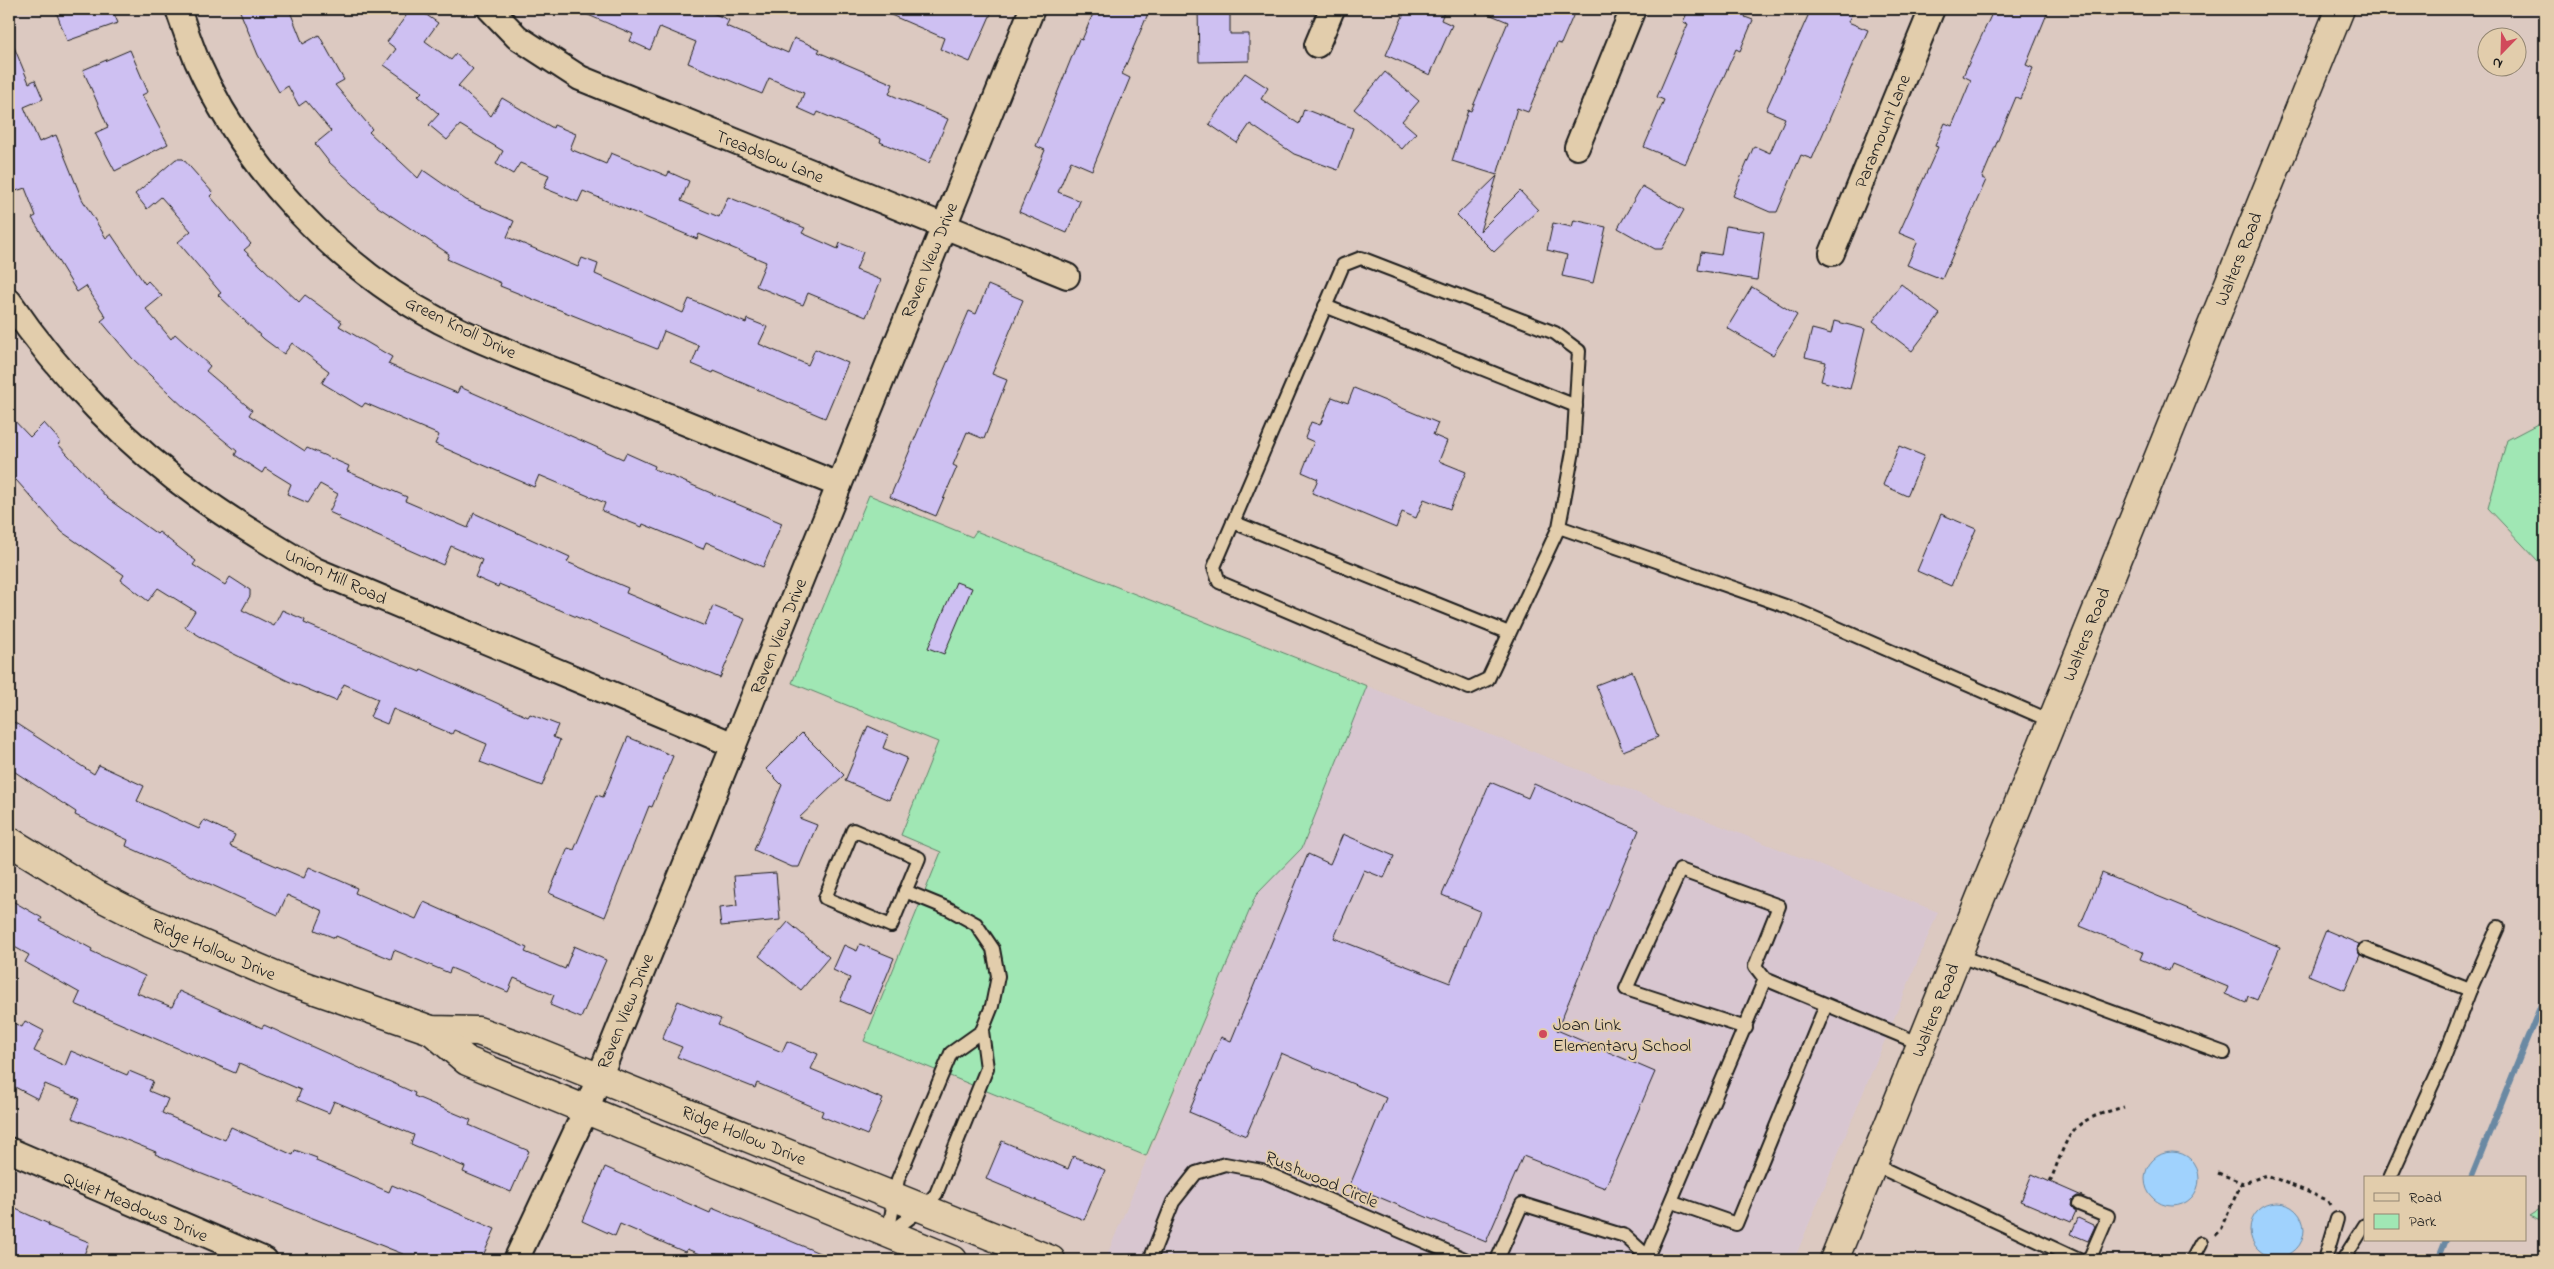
<svg xmlns="http://www.w3.org/2000/svg" width="2554" height="1269" font-family="'Indie Flower',sans-serif">
	<rect width="100%" height="100%" fill="#dcc9c1"/>
	<filter id="ink" filterUnits="userSpaceOnUse"><feTurbulence type="fractalNoise" baseFrequency=".02" numOctaves="2"/><feDisplacementMap in="SourceGraphic" scale="10" xChannelSelector="R" yChannelSelector="G"/><feConvolveMatrix kernelMatrix="1 2 1 2 8 2 1 2 1" color-interpolation-filters="sRGB"/></filter>
	<g filter="url(#ink)">
		<path fill="#d8c6d0" d="M1367,686L1938,912L1794,1260H1105L1256,895L1302,848Z"/>
		<g fill="#a0e7b4" stroke="#5e8268">
			<path d="M2545,420V564L2539,562L2488,508L2507,440Z"/>
			<path d="M869,495L972,537L976,531L1367,686L1302,848L1256,895L1146,1156L864,1041L941,852L901,835L938,742L792,683Z"/>
			<path d="M2545,1206V1223L2529,1216Z"/>
		</g>
		<g fill="#a0d2fd" stroke="#6b89a3">
			<circle cx="2172" cy="1179" r="27"/>
			<circle cx="2277" cy="1230" r="27"/>
		</g>
		<g fill="none" stroke-linecap="round" stroke-linejoin="round">
			<g stroke="#6b89a3" stroke-width="6">
				<path d="M2471,1178L2545,995"/>
				<path d="M2438,1260L2446,1240"/>
			</g>
		</g>
		<g fill="#cec0f2" stroke="#1c1c1c">
			<path d="M55,9H112L118,23L67,41Z"/>
			<path d="M239,9H289L303,44L319,35L344,80L335,85L372,129L369,132L418,178L423,170L466,200L514,221L507,237L578,267L582,258L598,264L595,274L683,313L689,299L746,323L747,319L767,327L759,344L808,365L815,349L848,363L825,418L714,371L713,373L692,364L699,346L664,331L657,349L500,286L501,283L447,259L449,254L378,207L329,162L315,144L331,131L306,101L299,106L288,86L279,92L258,55Z"/>
			<path d="M411,9H418L438,23L425,41L451,60L456,54L473,69L458,86L491,116L502,98L553,128L554,125L576,134L570,149L606,164L611,153L667,176L669,172L689,181L681,201L719,217L728,197L805,228L802,233L838,249L840,243L863,252L856,270L881,280L866,317L808,293L803,305L756,286L766,262L699,234L697,239L583,191L578,202L544,188L549,175L520,163L513,174L496,164L503,151L460,125L447,140L429,125L439,114L418,96L422,92L384,65L396,49L387,42Z"/>
			<path d="M574,9H703L729,20L726,26L788,53L794,38L820,49L818,52L893,84L889,94L948,119L929,163L880,142L881,139L818,112L816,116L798,108L804,93L769,78L762,94L688,63L696,42L660,27L650,50L630,41L633,34Z"/>
			<path d="M877,9H993L970,62L940,49L944,38Z"/>
			<path d="M1095,9H1150L1122,74L1130,78L1092,170L1071,161L1058,192L1080,201L1067,233L1019,212L1045,150L1036,146L1079,39L1082,40Z"/>
			<path d="M1198,9H1230V34H1249V61L1199,62Z"/>
			<path d="M1406,9H1445L1441,20L1452,25L1430,75L1386,55Z"/>
			<path d="M1477,9H1576L1561,44L1557,43L1528,112L1517,108L1497,175L1452,161L1468,110L1471,111L1508,22Z"/>
			<path d="M1689,9H1748L1745,17L1753,20L1740,51L1736,49L1685,164L1644,147L1664,100L1657,97L1688,24L1683,22Z"/>
			<path d="M1811,9H1854L1848,22L1868,30L1812,159L1801,155L1777,212H1770L1733,196L1754,146L1770,153L1785,118L1766,110Z"/>
			<path d="M1994,9H2049L2026,65L2033,68L2020,99L2016,97L1982,178L1986,180L1942,279L1907,265L1918,241L1899,233L1938,147L1935,146L1945,123L1952,126L1971,80L1963,76Z"/>
			<path d="M9,35L29,83L35,80L43,99L24,107L39,142L56,135L82,199L106,238L111,234L145,284L148,281L162,296L146,309L171,339L175,334L210,366L206,371L252,410L249,415L305,451L307,448L349,466L347,471L407,497L405,501L468,528L474,513L570,557L567,562L628,588L626,593L705,626L713,606L745,619L720,678L499,584L498,587L475,577L482,560L451,546L443,565L339,519L340,517L329,512L338,494L320,484L308,503L287,494L291,484L265,468L262,473L235,455L237,451L189,412L132,358L101,321L106,317L86,286L77,292L32,218L36,216L25,188L13,192L9,182Z"/>
			<path d="M130,50L148,92L142,95L168,144L115,171L95,133L108,127L83,70Z"/>
			<path d="M1385,72L1419,101L1402,121L1416,133L1402,149L1354,109Z"/>
			<path d="M1245,73L1268,88L1261,99L1299,124L1304,109L1353,128L1338,170L1294,154L1250,124L1237,143L1209,124Z"/>
			<path d="M176,159H183L213,193L210,196L251,244L244,250L299,302L305,295L342,322L339,326L392,357L388,364L457,393L460,387L623,459L626,453L655,466L654,469L782,523L763,567L706,542L703,549L643,524L642,527L602,511L605,503L539,475L534,487L435,444L439,435L365,403L362,407L322,383L329,371L292,343L284,354L264,339L218,295L221,293L178,242L191,231L161,197L147,209L135,194Z"/>
			<path d="M1497,176L1480,231L1520,191L1538,210L1494,252L1457,215Z"/>
			<path d="M1642,186L1684,210L1662,249H1655L1618,228Z"/>
			<path d="M1574,220L1606,227L1593,283L1562,276L1567,255L1547,250L1553,223L1572,227Z"/>
			<path d="M1726,226L1764,232L1757,280L1698,270L1701,252L1721,255Z"/>
			<path d="M1901,284L1940,314L1912,351L1873,321Z"/>
			<path d="M988,285L1023,300L992,374L1007,380L984,439L967,432L953,465L957,467L936,516L890,497L969,311L976,314Z"/>
			<path d="M1752,287L1797,315L1773,355L1727,328Z"/>
			<path d="M1834,321L1865,329L1850,389L1821,381L1826,362L1805,357L1812,329L1831,334Z"/>
			<path d="M1354,388L1438,423L1433,435L1447,441L1439,461L1466,472L1450,509L1424,499L1416,518L1402,512L1396,528L1312,493L1318,479L1302,472L1314,442L1305,438L1311,422L1320,425L1332,397L1348,403Z"/>
			<path d="M9,415L30,437L44,423L61,442L58,444L108,499L157,534L159,532L196,561L193,565L225,585L230,577L250,590V596L242,610L274,626L282,610L305,620L304,623L420,672L421,669L528,717L530,714L558,725L553,737L560,740L542,786L480,762L487,744L454,730L452,734L393,709L387,724L370,717L378,699L344,684L336,701L288,681L206,640L185,627L195,611L158,588L148,601L121,580L124,575L62,532L9,472Z"/>
			<path d="M1899,446L1924,456L1907,496L1883,485Z"/>
			<path d="M1941,514L1976,529L1951,586L1917,571Z"/>
			<path d="M956,582L972,588L944,654L928,648Z"/>
			<path d="M1632,671L1658,737L1623,751L1596,685Z"/>
			<path d="M9,719L94,774L99,765L144,786L137,801L199,829L204,820L235,835L230,846L304,878L309,867L357,888L355,893L416,919L424,902L527,948L525,952L565,969L574,946L606,960L581,1018L550,1005L554,995L514,978L508,992L451,968L449,973L394,950L391,959L336,936L335,938L315,930L323,911L287,895L278,915L126,846L128,840L75,815L76,812L9,768Z"/>
			<path d="M868,726L888,735L883,748L907,758L889,800L845,781Z"/>
			<path d="M802,733L844,775L799,818L817,825L799,867H792L754,850L782,785L766,769Z"/>
			<path d="M628,737L673,756L652,807L649,806L605,917L549,893L568,848L574,850L597,795L603,797Z"/>
			<path d="M1490,782L1528,798L1534,784L1639,830L1557,1030L1655,1072L1605,1188L1523,1156L1486,1242L1350,1185L1386,1098L1281,1053L1246,1136L1189,1112L1221,1037L1231,1041L1308,854L1330,864L1343,834L1394,856L1384,878L1364,870L1334,938L1450,983L1480,911L1442,895Z"/>
			<path d="M776,873L780,920L721,926L719,908L737,906L734,876Z"/>
			<path d="M2102,873L2280,947L2257,1000L2248,996L2246,1003L2225,994L2228,987L2172,964L2169,971L2140,959L2143,952L2080,926Z"/>
			<path d="M9,899L42,918L40,921L92,949L91,951L145,976L137,993L172,1007L179,991L262,1028L264,1025L415,1093L414,1096L471,1120L469,1125L529,1151L511,1192L463,1172L465,1167L411,1144L414,1135L334,1101L329,1113L297,1100L301,1090L239,1063L235,1073L75,1004L80,993L25,962L29,955L9,944Z"/>
			<path d="M788,922L829,957L801,990L759,956Z"/>
			<path d="M2326,930L2359,944L2357,950L2360,955L2345,990L2308,975Z"/>
			<path d="M860,944L894,958L871,1014L840,1001L850,978L833,970L844,945L857,951Z"/>
			<path d="M678,1001L721,1019L718,1025L782,1052L787,1041L818,1054L811,1069L883,1099L867,1135L821,1116L823,1111L757,1083L755,1088L677,1057L682,1047L662,1039Z"/>
			<path d="M9,1021L22,1027L25,1021L44,1031L34,1051L65,1066L71,1051L127,1075L129,1071L153,1081L149,1091L168,1099L162,1113L225,1140L231,1127L293,1155L295,1150L317,1158L316,1161L389,1192L392,1185L495,1229L481,1260H471L456,1254L454,1260H418L202,1174L155,1154L156,1152L72,1118L80,1099L45,1084L38,1099L9,1084Z"/>
			<path d="M1002,1141L1068,1169L1073,1156L1105,1170L1084,1220L986,1179Z"/>
			<path d="M605,1167L710,1213L712,1208L836,1260H714L687,1249L685,1252L620,1224L615,1236L582,1221Z"/>
			<path d="M2032,1174L2082,1196H2077L2072,1200L2071,1206L2076,1211L2071,1222L2021,1201Z"/>
			<path d="M9,1206L49,1224L48,1226L89,1242L82,1260H9Z"/>
			<path d="M2078,1218L2095,1226L2088,1241L2071,1234Z"/>
		</g>
		<g fill="none" stroke-linecap="round" stroke-linejoin="round">
			<g stroke="#1c1c1c" stroke-width="16">
				<g id="lane">
					<path d="M1325,306L1576,406"/>
					<path d="M1233,522L1509,633"/>
					<path d="M1559,527L1488,679L1469,688L1219,582L1214,567L1343,265L1361,258L1555,333L1579,351L1573,451L1559,527L1794,609L2051,721"/>
					<path d="M853,830L919,858L891,926L825,898Z"/>
					<path d="M2365,949L2470,990L2442,1063L2390,1178"/>
					<path d="M1957,955L2224,1053"/>
					<path d="M2470,990L2498,927"/>
					<path d="M1746,1028L1626,989L1680,870L1779,906L1755,966L1765,979L1921,1044"/>
					<path d="M1873,1164L2079,1260"/>
					<path d="M1673,1202L1736,1224L1826,1005"/>
					<path d="M2079,1204L2108,1216L2089,1260"/>
					<path d="M888,1234L923,1208L936,1194L987,1068L982,1031L992,1006L998,976L993,949L976,924L949,909L905,891"/>
					<path d="M888,1234L898,1179L951,1053L982,1031"/>
					<path d="M1150,1260L1173,1202L1196,1173L1225,1164L1262,1171L1467,1260"/>
					<path d="M1497,1260L1522,1204L1625,1236L1648,1257"/>
					<path d="M1646,1260L1765,979"/>
					<path d="M2192,1260L2201,1243"/>
					<path d="M2325,1260L2337,1219"/>
					<path d="M2343,1260L2365,1225"/>
				</g>
			</g>
			<g stroke="#1c1c1c" stroke-width="28">
				<g id="street">
					<path d="M178,9C184,26 190,44 197,61C244,167 337,267 440,321C491,347 545,366 597,387C678,420 758,452 839,485"/>
					<path d="M490,9L517,37L580,78L1067,276"/>
					<path d="M1317,45L1332,9"/>
					<path d="M1577,147L1633,9"/>
					<path d="M1832,253L1932,9"/>
					<path d="M9,301C60,376 127,446 202,499C238,525 276,547 315,570L734,745"/>
					<path d="M9,1150L265,1260"/>
					<path d="M516,1260L586,1110L1032,9"/>
				</g>
			</g>
			<g stroke="#1c1c1c" stroke-width="31">
				<g id="secondary">
					<path d="M9,841L95,894L150,922L284,979L431,1030L478,1031L526,1048L1051,1260"/>
					<path d="M431,1030L467,1061L953,1260"/>
					<path d="M1834,1260L2340,9"/>
				</g>
			</g>
			<g stroke="#1c1c1c" stroke-width="3" stroke-dasharray="4 4" stroke-linecap="butt">
				<path d="M2218,1173L2243,1183"/>
				<path d="M2050,1182C2071,1130 2067,1122 2124,1107"/>
				<path d="M2215,1235L2220,1230L2241,1184L2267,1175L2327,1200L2330,1205"/>
			</g>
			<use href="#lane" stroke="#e2cdac" stroke-width="12"/>
			<use href="#street" stroke="#e2cdac" stroke-width="24"/>
			<use href="#secondary" stroke="#e2cdac" stroke-width="28"/>
		</g>
	</g>
	<circle fill="#d1495b" stroke="#e2cdac" stroke-width="2" cx="1543" cy="1034" r="5"/>
	<g text-anchor="middle" stroke-width="4" stroke-linejoin="round" paint-order="stroke">
		<g font-size="18" fill="#1c1c1c" stroke="#e2cdac">
			<text transform="translate(1882 131) rotate(-68)" y="6">Paramount Lane</text>
			<text transform="translate(770 156) rotate(22)" y="6">Treadslow Lane</text>
			<text transform="translate(2238 259) rotate(-68)" y="6">Walters Road</text>
			<text transform="translate(929 260) rotate(-68)" y="6">Raven View Drive</text>
			<text transform="translate(461 327) rotate(26)" y="6">Green Knoll Drive</text>
			<text transform="translate(336 576) rotate(25)" y="6">Union Mill Road</text>
			<text transform="translate(2086 634) rotate(-68)" y="6">Walters Road</text>
			<text transform="translate(778 636) rotate(-68)" y="6">Raven View Drive</text>
			<text transform="translate(214 949) rotate(23)" y="6">Ridge Hollow Drive</text>
			<text transform="translate(1935 1010) rotate(-68)" y="6">Walters Road</text>
			<text transform="translate(625 1011) rotate(-68)" y="6">Raven View Drive</text>
			<text transform="translate(744 1135) rotate(22)" y="6">Ridge Hollow Drive</text>
			<text transform="translate(1322 1179) rotate(23)" y="6">Rushwood Circle</text>
			<text transform="translate(136 1206) rotate(23)" y="6">Quiet Meadows Drive</text>
		</g>
		<g font-size="18" fill="#1c1c1c" stroke="#e2cdac" text-anchor="start">
			<text x="1553" y="1030">Joan Link<tspan x="1553" dy="21">Elementary School</tspan></text>
		</g>
	</g>
	<rect width="2554" height="1269" fill="none" stroke="#e2cdac" stroke-width="30"/>
	<rect x="15" y="15" width="2524" height="1239" fill="none" stroke="#1c1c1c" stroke-width="2" filter="url(#ink)"/>
	<rect x="2364" y="1176" width="162" height="65" fill="#e2cdac" stroke="#938672"/>
	<rect x="2374" y="1193" width="25" height="8" fill="#e2cdac" stroke="#938672"/>
	<text x="2409" y="1202" font-size="15" fill="#1c1c1c">Road</text>
	<rect x="2374" y="1214" width="25" height="15" fill="#a0e7b4" stroke="#938672"/>
	<text x="2409" y="1226" font-size="15" fill="#1c1c1c">Park</text>
	<g transform="translate(2502 52) rotate(203)"><circle r="24" fill="#e2cdac" stroke="#938672"/>
	<path d="M0-4L9 19L0 12L-9 19Z" fill="#d1495b"/>
	<text y="-8" font-size="14" font-weight="bold" text-anchor="middle" fill="#1c1c1c">N</text>
	</g>
</svg>
